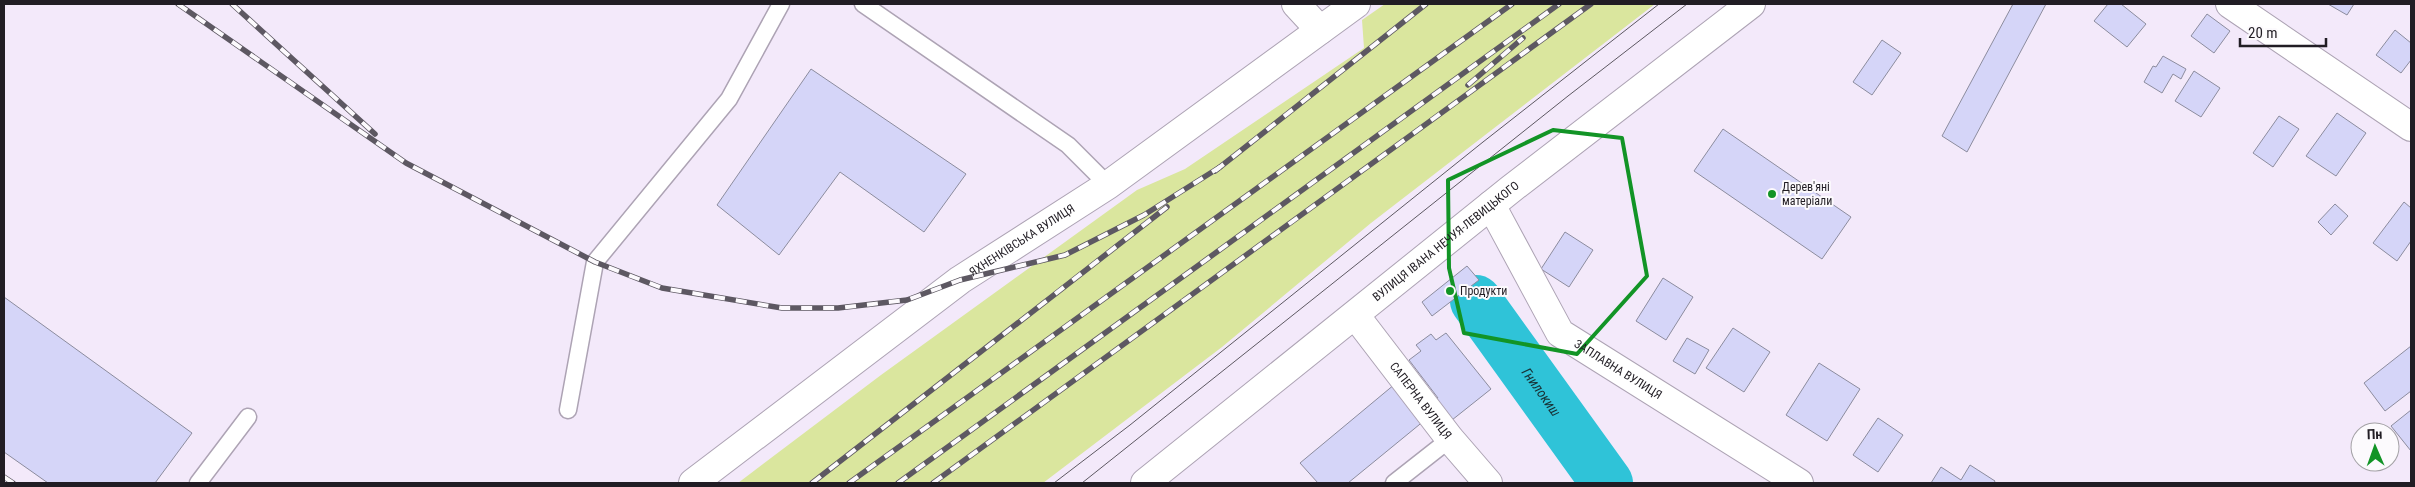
<svg xmlns="http://www.w3.org/2000/svg" width="2415" height="487" font-family="'Roboto Condensed',sans-serif">
	<rect width="100%" height="100%" fill="#f3e9fa"/>
	<path fill="#dae69e" d="M1385,4H1655L1371,223L1222,347L1043,483H738L881,375L1137,190L1185,169L1364,48L1362,20Z"/>
	<g fill="none" stroke-linecap="round" stroke-linejoin="round">
		<path stroke="#2fc3d8" stroke-width="52" id="s1" d="M1476,301L1607,483"/>
	</g>
	<g fill="#d5d5f8" stroke="#8c8c9e">
		<path d="M2013,4H2046L1967,152L1942,136Z"/>
		<path d="M2108,4H2121L2146,24L2127,47L2094,21Z"/>
		<path d="M2328,4H2354L2347,15Z"/>
		<path d="M2207,14L2230,31L2214,53L2191,36Z"/>
		<path d="M2395,30L2411,43V60L2401,73L2376,55Z"/>
		<path d="M1882,40L1901,53L1872,95L1853,82Z"/>
		<path d="M2163,56L2186,69L2181,79L2173,74L2162,93L2144,82L2153,66L2156,67Z"/>
		<path d="M811,69L966,174L924,232L840,172L779,255L717,205Z"/>
		<path d="M2194,71L2220,88L2201,117L2175,101Z"/>
		<path d="M2337,113L2366,133L2336,176L2306,156Z"/>
		<path d="M2279,116L2299,129L2273,167L2253,153Z"/>
		<path d="M1723,129L1851,217L1822,259L1694,171Z"/>
		<path d="M2404,202L2411,208V241L2397,261L2373,243Z"/>
		<path d="M2335,204L2348,216L2331,235L2318,222Z"/>
		<path d="M1565,232L1593,250L1569,287L1541,269Z"/>
		<path d="M1467,266L1479,280L1432,316L1422,302Z"/>
		<path d="M1663,278L1693,297L1666,340L1636,321Z"/>
		<path d="M4,297L192,433L155,483H48L4,452Z"/>
		<path d="M1733,328L1770,352L1744,392L1706,368Z"/>
		<path d="M1446,333L1491,389L1452,420L1436,399L1438,398L1409,360L1421,351L1416,345L1431,334L1436,340Z"/>
		<path d="M1687,338L1709,350L1695,374L1673,361Z"/>
		<path d="M2411,346V391L2385,411L2364,383Z"/>
		<path d="M1819,363L1860,389L1827,441L1786,415Z"/>
		<path d="M1395,384L1425,420L1348,483H1318L1300,463Z"/>
		<path d="M2411,410V451L2391,426Z"/>
		<path d="M1878,418L1903,435L1878,472L1853,455Z"/>
		<path d="M1970,465L1995,481L1994,483H1931L1941,467L1961,480Z"/>
	</g>
	<g fill="none" stroke-linecap="round" stroke-linejoin="round">
		<g stroke="#ada3b4" stroke-width="19">
			<g id="service">
				<path d="M863,4L1068,145L1108,185"/>
				<path d="M568,410L595,262L729,99L781,4"/>
				<path d="M198,483L248,417"/>
				<path d="M1394,483L1450,439"/>
			</g>
		</g>
		<g stroke="#ada3b4" stroke-width="30">
			<g id="minor">
				<path d="M1296,4L1320,30"/>
				<path id="s2" d="M1491,205L1560,333L1799,483"/>
				<path id="s3" d="M1355,315L1450,439L1488,483"/>
			</g>
		</g>
		<g stroke="#ada3b4" stroke-width="30">
			<path id="tertiary" d="M2230,4L2411,127"/>
		</g>
		<g stroke="#ada3b4" stroke-width="30">
			<g id="secondary">
				<path id="s4" d="M693,483L960,280L1108,185L1356,4"/>
				<path id="s5" d="M1145,483L1511,189L1751,4"/>
			</g>
		</g>
		<use href="#service" stroke="#fff" stroke-width="16"/>
		<use href="#minor" stroke="#fff" stroke-width="28"/>
		<use href="#tertiary" stroke="#fff" stroke-width="28"/>
		<use href="#secondary" stroke="#fff" stroke-width="28"/>
		<g stroke="#5d5862" stroke-width="1">
			<path d="M1054,483L1130,425L1483,142L1659,4"/>
			<path d="M1082,483L1568,96L1687,4"/>
		</g>
		<g stroke="#5d5862" stroke-width="5.5">
			<g id="rail">
				<path d="M178,4L406,163L595,262L662,288L782,308H838L907,300L960,280L1065,255L1144,215L1220,167"/>
				<path d="M232,4L375,134"/>
				<path d="M1468,85L1523,38"/>
				<path d="M1215,171L1426,4"/>
				<path d="M4,477L13,483"/>
				<path d="M812,483L1167,207"/>
				<path d="M849,483L1512,4"/>
				<path d="M898,483L1559,4"/>
				<path d="M933,483L1591,4"/>
			</g>
		</g>
		<use href="#rail" stroke="#fcfafd" stroke-width="4" stroke-dasharray="11" stroke-linecap="butt"/>
	</g>
	<path fill="none" stroke="#129426" stroke-width="4" stroke-linejoin="round" d="M1553,130L1622,138L1647,276L1577,354L1464,333L1449,268L1448,180Z"/>
	<g fill="#129426" stroke="#fcfafd" stroke-width="2">
		<circle cx="1772" cy="194" r="5"/>
		<circle cx="1450" cy="291" r="5"/>
	</g>
	<g text-anchor="middle" stroke-width="4" stroke-linejoin="round" paint-order="stroke">
		<g font-size="12" fill="#211d24" stroke="#fcfafd" text-anchor="start">
			<text x="1782" y="191">Дерев'янi<tspan x="1782" dy="14">матерiали</tspan></text>
			<text x="1460" y="295">Продукти</text>
		</g>
		<g font-size="12" fill="#211d24" stroke="#fcfafd">
			<text dy="4" stroke="none"><textPath href="#s4" startOffset="409">ЯХНЕНКІВСЬКА ВУЛИЦЯ</textPath></text>
			<text dy="4" stroke="none"><textPath href="#s5" startOffset="386">ВУЛИЦЯ ІВАНА НЕЧУЯ-ЛЕВИЦЬКОГО</textPath></text>
			<text dy="4" stroke="none"><textPath href="#s2" startOffset="214">ЗАПЛАВНА ВУЛИЦЯ</textPath></text>
			<text dy="4" stroke="none"><textPath href="#s3" startOffset="108">САПЕРНА ВУЛИЦЯ</textPath></text>
		</g>
		<g font-size="14" font-style="italic" fill="#183034" stroke="#fcfafd">
			<text dy="5" stroke="none"><textPath href="#s1" startOffset="112">Гнилокиш</textPath></text>
		</g>
	</g>
	<rect width="2415" height="487" fill="none" stroke="#211d24" stroke-width="10"/>
	<g transform="translate(2375 447) rotate(358)"><circle r="24" fill="#fcfafd" stroke="#a4a2a6"/>
	<path d="M0-4L9 19L0 12L-9 19Z" fill="#129426"/>
	<text y="-8" font-size="14" font-weight="bold" text-anchor="middle" fill="#211d24">Пн</text>
	</g>
	<path d="M2240 38v8h86v-8" fill="none" stroke="#211d24" stroke-width="2.5"/>
	<text x="2248" y="38" font-size="15" fill="#211d24" stroke="#fcfafd" stroke-width="4" paint-order="stroke">20 m</text>
</svg>
